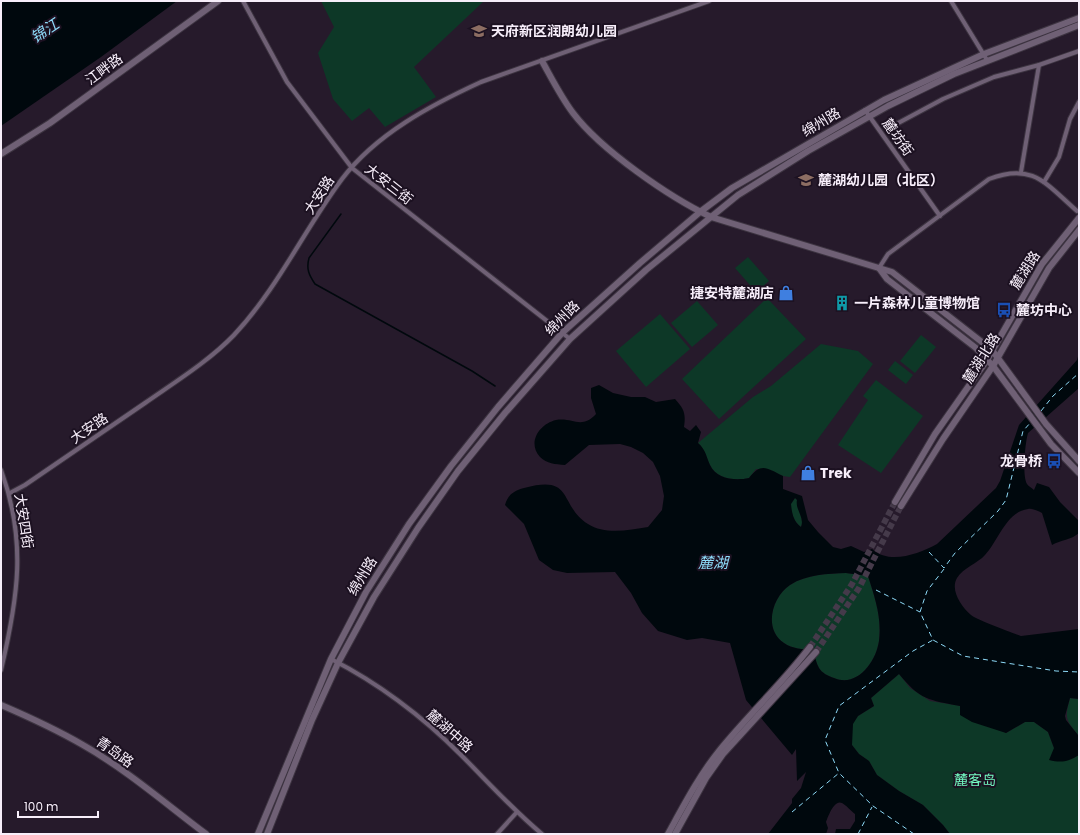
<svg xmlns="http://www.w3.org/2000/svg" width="1080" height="835" font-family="Poppins,'Noto Sans SC',sans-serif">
	<rect width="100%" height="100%" fill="#261a2b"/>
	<g fill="#0d3827">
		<path d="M321,1H484L414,67L436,97L385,127L369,108L352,121L333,99L318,53L334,27Z"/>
		<path d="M748,257L769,281L756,292L735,268Z"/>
		<path d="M767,298L806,339L719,419L682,379Z"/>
		<path d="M697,301L718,325L692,347L671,323Z"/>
		<path d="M660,314L690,349L646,387L616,351Z"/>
		<path d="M921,335L936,347L915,373L900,361Z"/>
		<path d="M821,344L858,351L873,364L790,477L783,476L770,470L756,469L749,478C735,481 716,479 710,465C705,455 706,451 698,443L753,397L771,386Z"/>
		<path d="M895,361L913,375L906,384L888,370Z"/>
		<path d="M876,380L923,416L881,473L838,445L868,400L863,396Z"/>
		<path d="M795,498L797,500C796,510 805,518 801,527C793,521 792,513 790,505Z"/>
		<path d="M846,573L868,576C875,598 882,618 879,641C876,662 857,688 834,678C828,676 822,673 819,668C816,663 815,656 813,650C803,649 792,649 784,643C763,629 772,597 790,585C807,574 827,574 846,573Z"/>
		<path d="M899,674L910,688L930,701L961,706L1006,733L1025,722H1034L1048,732L1054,748L1078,735C1065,719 1065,718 1070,698L1079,699V834H950L943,825L923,805L899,791L877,775L869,761L859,754L852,745V724L858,716L874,706L871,698Z"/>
	</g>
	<g fill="#00080d" fill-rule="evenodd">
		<path d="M1,1H177L101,57L1,126Z"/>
		<path d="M1079,353V388L1028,433C1025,443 1022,476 1027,484C1028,486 1032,488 1034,490L1037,483L1049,487L1060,502L1079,521V533C1071,540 1061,540 1052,545L1042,513C1038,511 1032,508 1028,509C1006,512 999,540 985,555C978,563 963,568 957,578C950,590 961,606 971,615C973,618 1015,634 1021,636L1079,629V699L1070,698L1065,716L1066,720L1078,735L1079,755C1068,762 1061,763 1049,760L1054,748L1048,732L1034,722H1025L1006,733L972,722L960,715V706C929,700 920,700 899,674L871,698L874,706L858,716L853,724L852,745L859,754L869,761L877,775L899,791L923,805L943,825L950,834H835L836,829H850L855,821V814C851,811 846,805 842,803C834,799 828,817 826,822L828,828L826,834H768L792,803V799L801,788L806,772L797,781L796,749L792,755L746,700L730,643L702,638L687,640L658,631L642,613L631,593L615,572L567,573L553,570L539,560L524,524L505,505C508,495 513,491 524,488C575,474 558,505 588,524C605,535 629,530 648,527L662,510L664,496L660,476L653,462L643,453L631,447L620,444L589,445L565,465C555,464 547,464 540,457C527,443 539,424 556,420C573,417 581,430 596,414L591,398V388L599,385L613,393L631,397H645L656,402L675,399C684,409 686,413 684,427L690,431L696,425L701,432L698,443C706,450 706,456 710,465C716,479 735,481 749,478C761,462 767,468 783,476V489L802,496L808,520L818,532L833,547L841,549L851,546L864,552L872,549C890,565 918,554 937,544L996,488L1000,481L1019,425L1077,360ZM795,498L797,500C795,510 805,517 801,527C793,521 792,513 791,504ZM846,573L868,576C875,598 882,618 879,641C876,662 857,688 834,678C828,676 822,673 819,668C816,663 815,656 813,650C803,649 792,649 784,643C763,629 772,597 790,585C807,574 827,574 846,573Z"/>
	</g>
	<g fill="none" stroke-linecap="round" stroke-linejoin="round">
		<path stroke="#00080d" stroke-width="1.5" d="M341,214L309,258C306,269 309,275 315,284L472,371L495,386"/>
		<g stroke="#8edbf9" stroke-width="1" stroke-dasharray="5 4" stroke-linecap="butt">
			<path d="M1041,411L1053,396L1079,373"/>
			<path d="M929,552L944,568L955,553L998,511L1006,500L1023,431L1031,422"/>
			<path d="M944,569L927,591L920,612L933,640L963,656L1056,671L1079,672"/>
			<path d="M876,590L920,612"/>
			<path d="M792,812L839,773"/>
			<path d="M858,834L872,807"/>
			<path d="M914,834L873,806L839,773L825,740L839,706L913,651L933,640"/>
		</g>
		<g stroke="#453a4a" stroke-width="6" stroke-dasharray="6 3" stroke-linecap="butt">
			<path d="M810,647L852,584L895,502"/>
			<path d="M816,652L859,588L901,506"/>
		</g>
		<g stroke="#3d3441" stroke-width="6">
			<g id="street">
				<path d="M243,1L287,82L352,168L570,339"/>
				<path d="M951,1L987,60"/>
				<path d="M865,110L940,216"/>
				<path d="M889,128L943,99L994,77L1039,65L1079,51"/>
				<path d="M1021,172L1039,65"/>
				<path d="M1044,182L1059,157L1070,119L1079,102"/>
				<path d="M879,268L888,254L989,179C1033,162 1046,184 1077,211"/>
				<path d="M1,470C27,541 18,598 1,670"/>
				<path d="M10,493L25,485C65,458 105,430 145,403C175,382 209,361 234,335C278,288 304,230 342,179C376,134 431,105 481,82L709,1"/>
				<path d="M331,659C378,683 423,717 461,755C488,782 513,810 542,834"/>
				<path d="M497,834L517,812"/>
			</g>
		</g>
		<g stroke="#3d3441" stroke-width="8">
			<g id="secondary">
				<path d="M542,61C552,79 561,97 573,113C601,150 669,197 711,217L892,272L992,350L1046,424L1079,461"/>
				<path d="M1,154L50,123L218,1"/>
				<path d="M879,268L887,279L976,348L993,366L1051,444L1079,473"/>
				<path d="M895,502L935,434L987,360L1042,264L1079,218"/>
				<path d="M901,506L943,439L993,366L1049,268L1079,230"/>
				<path d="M1,705C29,717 57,730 83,745C127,770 166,804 206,834"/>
				<path d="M258,834L331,659L366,592L409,524L451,466L498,407L562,333L640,263L700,212L732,188L884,100L984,54L1079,18"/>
				<path d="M267,834L312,720L338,663L374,597L418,528L458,471L505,413L570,339L646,270L738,195L808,151L888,106L954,74L1079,25"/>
				<path d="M668,834C684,805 699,776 719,751C748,715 782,684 810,647"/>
				<path d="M675,834L706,778L723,754L816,652"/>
			</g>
		</g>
		<use href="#street" stroke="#6f6075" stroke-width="4"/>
		<use href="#secondary" stroke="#6f6075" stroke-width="6"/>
	</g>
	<defs>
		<g id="school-bare" transform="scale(1.2)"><path d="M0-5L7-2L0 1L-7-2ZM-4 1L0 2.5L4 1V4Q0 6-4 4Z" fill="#8d6e63" stroke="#1c1121" stroke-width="2.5" paint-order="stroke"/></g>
		<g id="shop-bare" transform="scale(1.2)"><path d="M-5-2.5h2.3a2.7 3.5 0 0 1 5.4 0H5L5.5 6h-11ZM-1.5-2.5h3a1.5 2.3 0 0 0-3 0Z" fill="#3f7fe0" stroke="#1c1121" stroke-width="2.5" paint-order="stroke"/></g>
		<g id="building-bare" transform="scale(1.2)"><path d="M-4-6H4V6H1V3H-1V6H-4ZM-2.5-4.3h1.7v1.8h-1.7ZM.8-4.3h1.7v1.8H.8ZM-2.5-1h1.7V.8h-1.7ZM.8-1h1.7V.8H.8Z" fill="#0f9aa8" stroke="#1c1121" stroke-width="2.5" paint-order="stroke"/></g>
		<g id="bus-bare" transform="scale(1.2)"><path d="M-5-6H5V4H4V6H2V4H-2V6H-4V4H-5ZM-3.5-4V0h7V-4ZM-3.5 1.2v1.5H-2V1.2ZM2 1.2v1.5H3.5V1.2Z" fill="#1a4fb4" stroke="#1c1121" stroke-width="2.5" paint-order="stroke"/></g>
	</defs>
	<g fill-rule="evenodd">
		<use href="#school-bare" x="479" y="31"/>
		<use href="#school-bare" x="806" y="180"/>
		<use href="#shop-bare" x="786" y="293"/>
		<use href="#building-bare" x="842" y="303"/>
		<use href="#bus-bare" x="1004" y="310"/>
		<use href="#bus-bare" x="1054" y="461"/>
		<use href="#shop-bare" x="808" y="473"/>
	</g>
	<g text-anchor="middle" stroke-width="4" stroke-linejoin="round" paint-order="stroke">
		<g font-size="14" font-weight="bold" fill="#f7eefa" stroke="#1c1121" text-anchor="start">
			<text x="491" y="36">天府新区润朗幼儿园</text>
			<text x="818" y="185">麓湖幼儿园（北区）</text>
			<text x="774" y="298" text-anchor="end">捷安特麓湖店</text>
			<text x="854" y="308">一片森林儿童博物馆</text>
			<text x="1016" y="315">麓坊中心</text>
			<text x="1042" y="466" text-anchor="end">龙骨桥</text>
			<text x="820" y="478">Trek</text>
		</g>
		<g font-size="14" fill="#f7eefa" stroke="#1c1121">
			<text transform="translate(104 69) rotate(-36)" y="5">江畔路</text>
			<text transform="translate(821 122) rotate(-31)" y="5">绵州路</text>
			<text transform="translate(898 137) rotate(55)" y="5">麓坊街</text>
			<text transform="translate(389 184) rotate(38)" y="5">大安三街</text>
			<text transform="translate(319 195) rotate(-57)" y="5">大安路</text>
			<text transform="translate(1025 270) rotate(-58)" y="5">麓湖路</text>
			<text transform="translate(562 318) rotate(-45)" y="5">绵州路</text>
			<text transform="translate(981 358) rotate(-58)" y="5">麓湖北路</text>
			<text transform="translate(89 428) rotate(-34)" y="5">大安路</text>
			<text transform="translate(24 521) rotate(81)" y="5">大安四街</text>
			<text transform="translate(362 576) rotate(-59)" y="5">绵州路</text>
			<text transform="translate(450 731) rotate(42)" y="5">麓湖中路</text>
			<text transform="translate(115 752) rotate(35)" y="5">青岛路</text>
		</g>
		<g font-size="14" fill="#73fcc3" stroke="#1c1121">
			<text x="975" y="785">麓客岛</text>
		</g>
		<g font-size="15" font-style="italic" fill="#8edbf9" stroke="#1c1121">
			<text transform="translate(45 31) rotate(-34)" y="5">锦江</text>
			<text x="713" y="568">麓湖</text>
		</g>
	</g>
	<rect width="1080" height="835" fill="none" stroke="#f7eefa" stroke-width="4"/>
	<path d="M18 811v6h80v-6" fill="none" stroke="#f7eefa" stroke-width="2"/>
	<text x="24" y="811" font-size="12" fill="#f7eefa" stroke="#1c1121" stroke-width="3" paint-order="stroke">100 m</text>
</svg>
